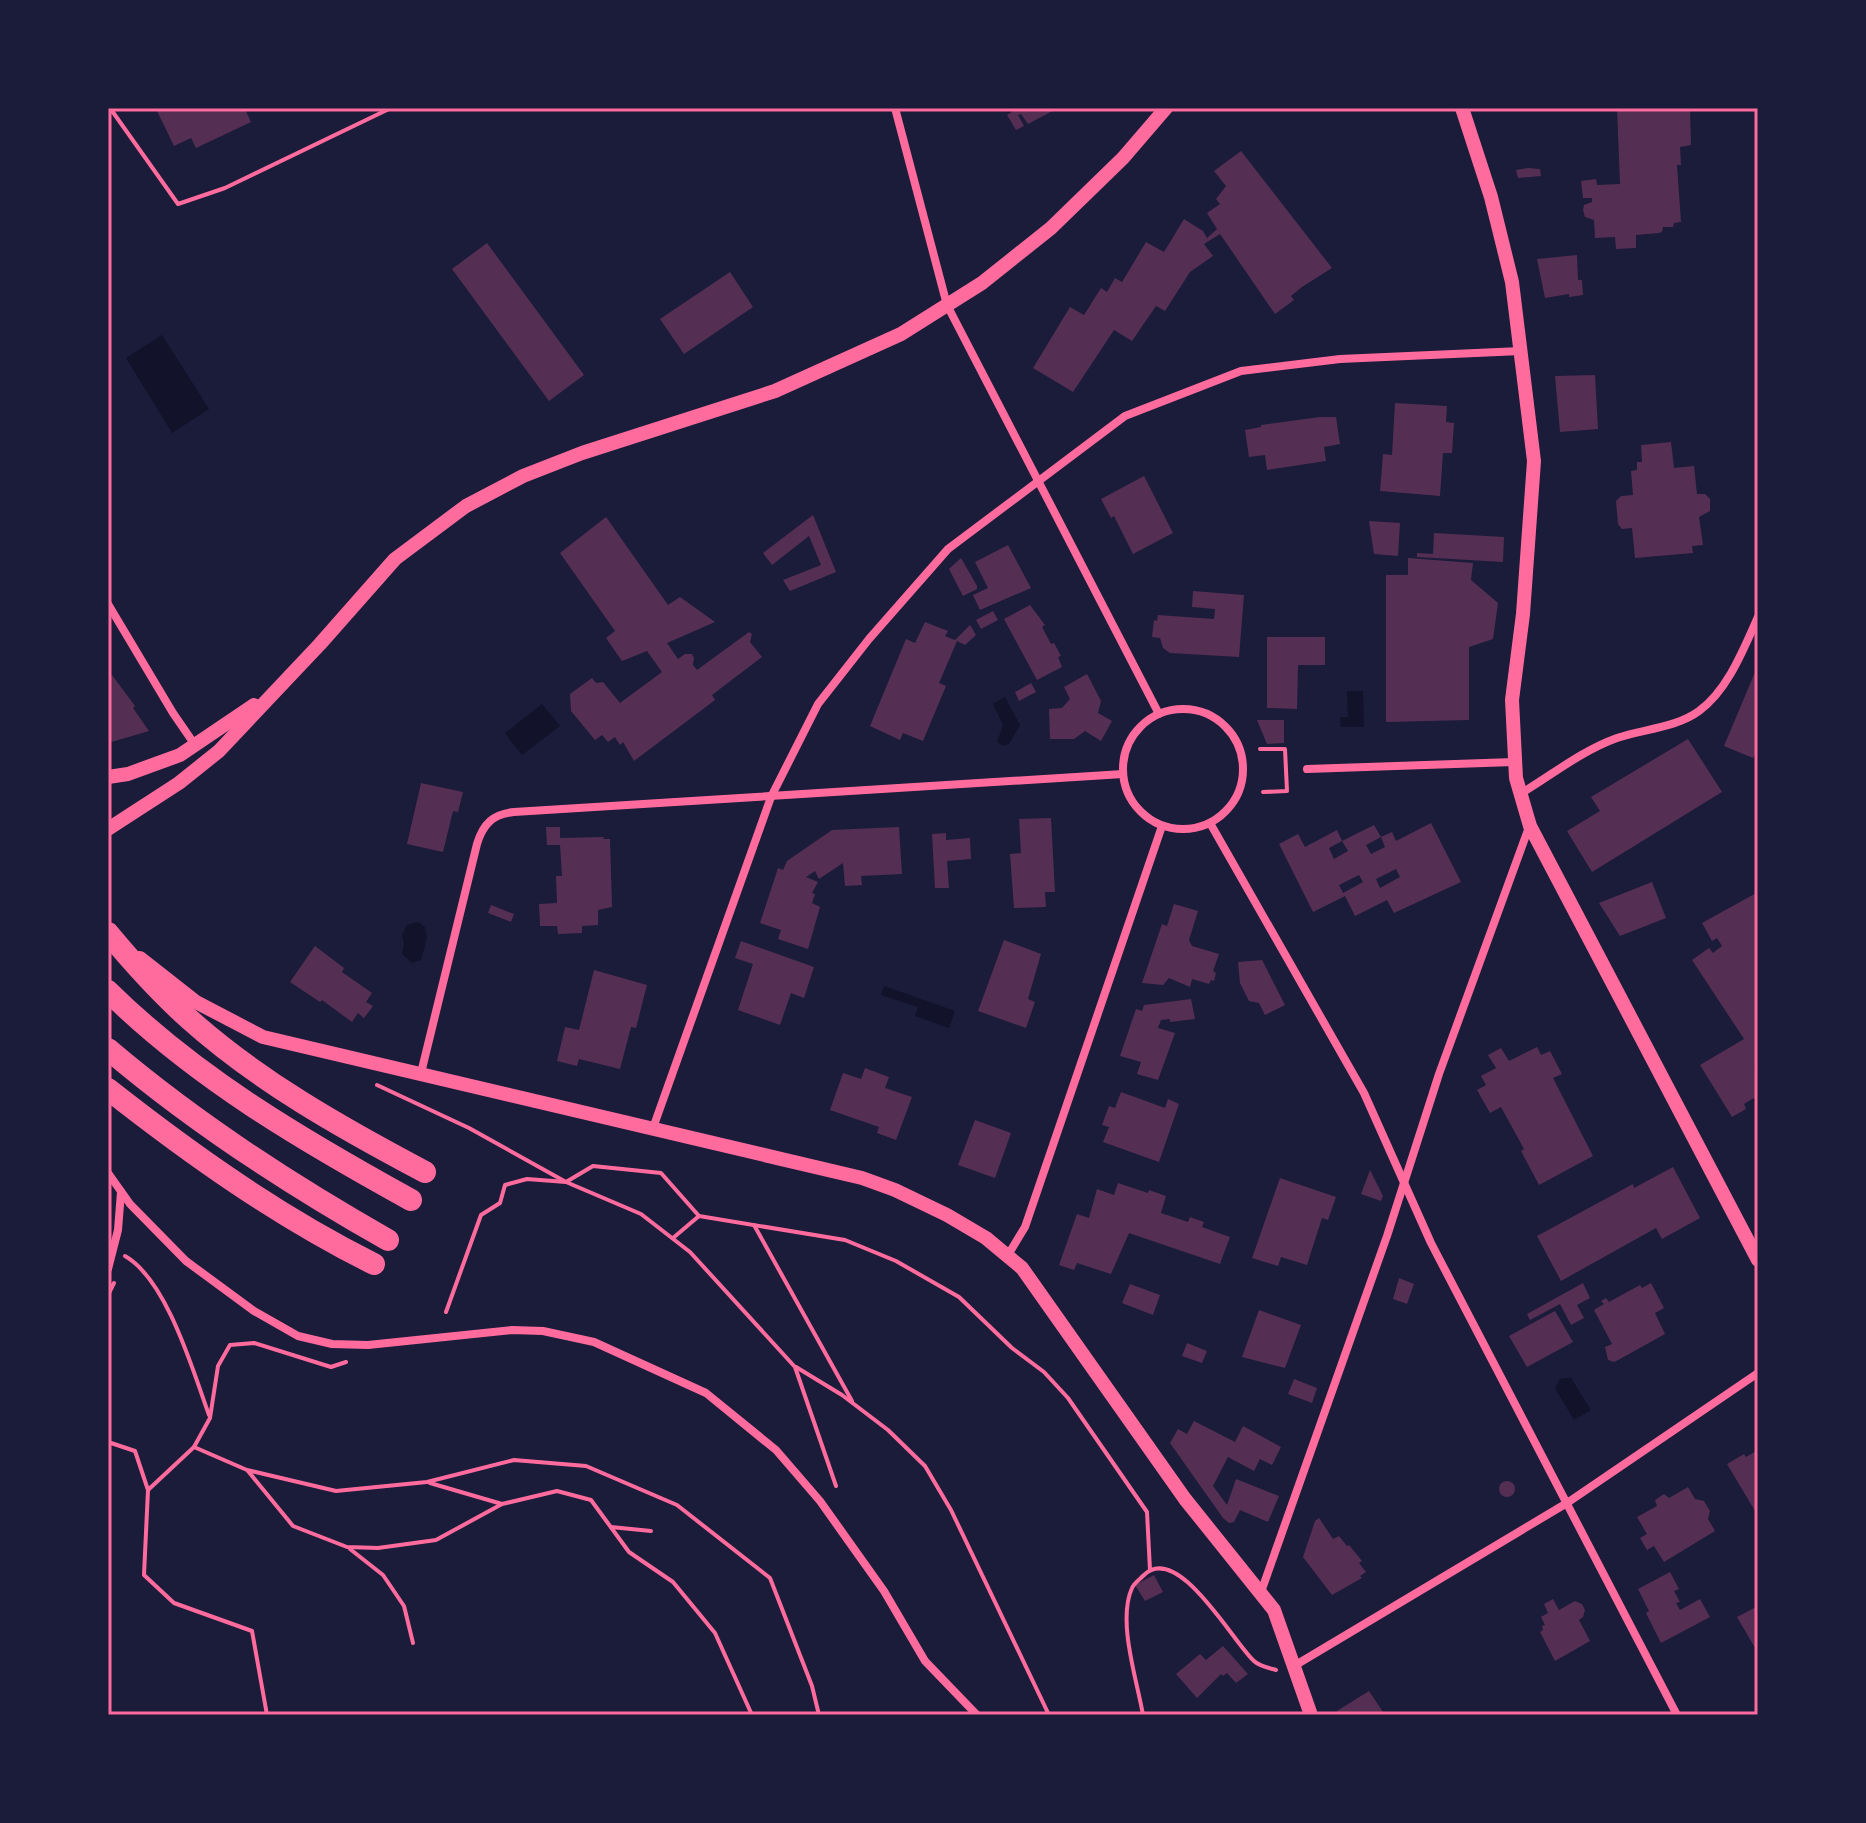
<svg xmlns="http://www.w3.org/2000/svg" width="1866" height="1823" font-family="Poppins,sans-serif">
	<rect width="100%" height="100%" fill="#1b1b3a"/>
	<g fill="#12122b">
		<path d="M162,335L209,409L172,433L126,358Z"/>
		<path d="M1347,691H1363L1364,727H1341L1340,717H1348Z"/>
		<path d="M1005,697L1020,725L1009,744L1004,746L997,742L1003,725L993,704Z"/>
		<path d="M542,704L560,726L522,755L505,733Z"/>
		<path d="M418,922L425,927L427,938L421,960L412,963L402,954L404,943L402,935L407,925Z"/>
		<path d="M884,986L955,1011L949,1028L915,1016L918,1007L881,995Z"/>
		<path d="M1565,1378H1571L1591,1410L1574,1420L1555,1388L1560,1379Z"/>
	</g>
	<g fill="#542f53" fill-rule="evenodd">
		<path d="M164,108H253L246,111L251,122L196,148L191,138L174,146L157,111Z"/>
		<path d="M1018,108H1058L1028,124L1021,114L1018,115L1024,126L1016,130L1007,115Z"/>
		<path d="M1617,108H1690L1691,145L1680,147L1681,165H1677L1681,222L1674,223L1673,227H1663L1662,232L1659,233L1636,235V248L1616,249L1615,237L1595,238L1594,220L1585,217L1583,210L1584,205L1592,202V198H1583L1581,181L1596,179L1597,185L1620,184Z"/>
		<path d="M1241,151L1332,268L1302,287L1291,296L1294,300L1275,314L1220,234L1204,244L1213,256L1190,272L1165,311L1156,306L1132,341L1114,330L1073,392L1033,368L1070,307L1084,315L1101,288L1107,292L1115,278L1122,282L1146,242L1164,252L1184,219L1203,231L1207,238L1217,229L1207,213L1220,204L1216,199L1226,186L1214,171Z"/>
		<path d="M1528,168L1540,169L1541,176L1518,178L1516,170Z"/>
		<path d="M487,243L584,375L549,401L452,269Z"/>
		<path d="M1577,255L1578,280H1582L1583,295L1569,297V294L1545,298L1537,259Z"/>
		<path d="M730,272L753,307L684,354L660,319Z"/>
		<path d="M1595,375L1598,429L1560,432L1555,376Z"/>
		<path d="M1395,403L1447,406L1446,422L1454,423L1452,453H1443L1440,496L1380,491L1383,454L1392,455Z"/>
		<path d="M1320,417H1336L1340,444L1324,447L1326,461L1267,470L1265,455L1249,457L1245,430L1261,427V425Z"/>
		<path d="M1671,442L1674,468L1694,466L1697,494H1705L1710,499V511L1699,517L1703,545L1692,546L1693,553L1635,558L1632,528L1622,529L1618,524L1616,501L1621,496L1633,495L1631,471L1637,470V462H1642L1641,445Z"/>
		<path d="M1144,476L1173,533L1133,554L1114,516L1111,518L1101,499Z"/>
		<path d="M813,515L836,572L790,591L783,580L821,565L809,536L772,565L763,553Z"/>
		<path d="M606,517L668,605L680,597L715,622L667,643L678,659L685,654H692L694,658L693,665L697,670L749,632L752,634L750,642L762,657L712,695L715,700L634,761L623,742L620,745L615,737L608,742L602,735L595,740L571,711L570,694L592,678L596,683L603,682L620,703L662,672L647,651L622,661L606,638L615,631L560,553Z"/>
		<path d="M1369,521L1400,523L1398,556L1374,554Z"/>
		<path d="M1434,533L1504,537L1503,562L1417,557V553L1433,554Z"/>
		<path d="M1008,545L1031,588L980,610L973,595L988,588L975,562Z"/>
		<path d="M961,558L977,586V589L963,596L949,569Z"/>
		<path d="M1408,558L1473,563L1471,580L1498,603L1493,639L1469,647V720L1386,722V575H1408Z"/>
		<path d="M1193,591L1244,595L1239,657L1170,653L1163,648L1160,638L1152,637L1154,620L1157,621L1158,615L1214,619L1215,609L1192,607Z"/>
		<path d="M1030,605L1045,625L1042,627L1051,644L1054,643L1061,656L1058,657L1062,667L1037,680L1004,619Z"/>
		<path d="M993,611L998,620L981,629L976,620Z"/>
		<path d="M925,622L948,631L945,636L955,640L970,625L976,635L965,645L957,641L939,683L946,686L923,741L903,733L900,740L870,726L906,639L915,643Z"/>
		<path d="M1267,637H1325V665H1298L1297,709L1267,708Z"/>
		<path d="M1758,665V750L1753,758L1724,746Z"/>
		<path d="M1087,674L1101,701L1098,713L1112,721L1101,741L1085,731L1074,739H1050L1049,709L1062,708L1070,699L1064,687Z"/>
		<path d="M112,675L135,706L133,708L149,731L108,743V678Z"/>
		<path d="M1031,683L1036,692L1019,701L1015,692Z"/>
		<path d="M1257,720H1284V743L1267,744Z"/>
		<path d="M1688,739L1722,792L1592,872L1567,831L1600,811L1591,797Z"/>
		<path d="M421,783L463,792L458,812L453,811L443,852L407,844Z"/>
		<path d="M1051,818L1055,892H1045L1046,907L1014,908L1010,854L1021,853L1019,819Z"/>
		<path d="M1431,823L1461,882L1394,913L1387,900L1355,916L1345,896L1313,912L1279,844L1298,834L1305,847L1337,830L1342,841L1329,848L1334,859L1348,851L1342,841L1374,825L1381,837L1366,845L1371,854L1385,847L1381,837L1392,832L1396,841ZM1396,869L1400,877L1380,888L1376,879ZM1359,875L1363,882L1343,893L1339,885Z"/>
		<path d="M546,827H560V838L604,837L603,839H610L612,907L598,910V925L582,926V933L558,934L557,926H540L539,904L557,903L556,876H562L560,845H547Z"/>
		<path d="M899,827L902,874L861,876L862,885L845,886L843,863L819,879L815,871L806,877L818,882L812,893L815,894L812,903L820,907L808,949L778,939L781,930L760,923L778,868L783,870L787,861L832,830Z"/>
		<path d="M946,833V840L970,838L971,859L947,861L949,888H935L932,834Z"/>
		<path d="M1652,882L1666,918L1620,936L1599,903Z"/>
		<path d="M1758,892V1067L1754,1069L1758,1077V1103L1754,1098L1744,1104L1746,1109L1732,1117L1700,1065L1744,1039L1692,960L1709,948L1713,953L1722,946L1717,938L1712,941L1702,923Z"/>
		<path d="M1174,904L1198,911L1189,940L1192,946L1219,954L1213,971L1216,973L1214,981L1211,980L1209,984L1192,979L1190,987L1169,978L1163,985L1142,983L1162,924L1167,926Z"/>
		<path d="M491,905L514,914L511,922L488,913Z"/>
		<path d="M1004,940L1041,954L1028,999L1035,1002L1026,1028L978,1011Z"/>
		<path d="M741,941L814,967L804,998L791,993L780,1025L738,1010L753,964L735,958Z"/>
		<path d="M315,946L344,968L342,972L372,993L366,1002L373,1006L364,1018L358,1013L352,1022L322,1000L320,1002L290,982Z"/>
		<path d="M1262,960L1285,1005L1265,1015L1259,1003L1249,1001L1240,983L1238,962Z"/>
		<path d="M594,970L647,985L636,1028L631,1027L620,1069L579,1059L577,1066L557,1061L565,1027L579,1030Z"/>
		<path d="M1191,999L1195,1019L1170,1022V1019L1161,1020L1158,1028L1175,1033L1158,1080L1137,1074L1141,1062L1120,1056L1136,1009L1142,1011L1144,1005Z"/>
		<path d="M1537,1047L1541,1055L1550,1051L1562,1074L1553,1078L1593,1156L1539,1185L1521,1151L1524,1149L1501,1107L1490,1113L1477,1090L1486,1085L1481,1076L1496,1068L1488,1055L1501,1048L1509,1061Z"/>
		<path d="M865,1068L889,1077L885,1088L912,1097L896,1140L877,1133L879,1127L830,1110L843,1073L861,1079Z"/>
		<path d="M1121,1092L1165,1108L1168,1099L1179,1104L1159,1162L1103,1142L1109,1127L1102,1125L1109,1106L1115,1108Z"/>
		<path d="M975,1120L1011,1133L995,1178L958,1165Z"/>
		<path d="M1673,1167L1700,1218L1662,1239L1656,1228L1561,1281L1537,1236L1633,1184L1634,1188Z"/>
		<path d="M1370,1170L1383,1196L1381,1201L1361,1194Z"/>
		<path d="M1280,1178L1336,1197L1328,1220L1322,1218L1307,1265L1281,1257L1278,1266L1252,1258Z"/>
		<path d="M1118,1183L1148,1193L1149,1190L1166,1196L1161,1213L1188,1222L1190,1217L1204,1222L1202,1227L1230,1237L1220,1264L1129,1233L1111,1274L1077,1263L1074,1270L1059,1265L1077,1214L1089,1218L1097,1189L1114,1195Z"/>
		<path d="M1399,1278L1414,1284L1407,1304L1393,1299Z"/>
		<path d="M1583,1283L1590,1298L1577,1305L1584,1318L1571,1325L1560,1304L1530,1320L1527,1314Z"/>
		<path d="M1651,1283L1664,1308L1655,1313L1665,1334L1620,1359L1614,1362L1608,1360L1605,1347L1612,1344L1594,1310L1604,1304L1601,1301L1606,1298L1609,1302L1640,1285L1642,1288Z"/>
		<path d="M1130,1284L1160,1295L1153,1315L1122,1303Z"/>
		<path d="M1259,1310L1301,1325L1285,1368L1242,1357Z"/>
		<path d="M1555,1311L1573,1342L1527,1367L1509,1336Z"/>
		<path d="M1187,1343L1207,1351L1202,1363L1182,1356Z"/>
		<path d="M1294,1379L1317,1388L1312,1403L1288,1394Z"/>
		<path d="M1194,1421L1235,1442L1243,1426L1281,1447L1272,1465L1260,1459L1254,1471L1228,1457L1213,1486L1227,1505L1236,1479L1279,1496L1268,1522L1240,1510L1234,1522L1229,1523L1223,1518L1170,1443L1178,1429L1187,1434Z"/>
		<path d="M1758,1450V1516L1727,1464L1744,1454L1746,1457Z"/>
		<circle cx="1507" cy="1489" r="8"/>
		<path d="M1688,1487L1695,1499L1704,1501L1710,1511L1708,1519L1715,1531L1664,1562L1654,1546L1647,1550L1640,1538L1647,1534L1637,1517L1657,1506L1655,1500L1664,1494L1669,1498Z"/>
		<path d="M1319,1518L1333,1539L1339,1536L1347,1546L1349,1545L1362,1561L1359,1563L1366,1572L1360,1576L1362,1578L1332,1595L1303,1557L1315,1521Z"/>
		<path d="M1670,1572L1679,1589L1674,1591L1680,1602L1676,1603L1680,1610L1700,1599L1710,1617L1661,1643L1646,1613L1649,1611L1638,1589Z"/>
		<path d="M1154,1575L1163,1592L1145,1601L1135,1585Z"/>
		<path d="M1553,1599L1559,1610L1575,1601L1582,1604L1585,1610L1583,1617L1579,1620L1590,1641L1555,1661L1540,1632L1543,1630L1542,1626L1545,1625L1541,1617L1548,1613L1544,1604Z"/>
		<path d="M1758,1606V1653L1737,1617Z"/>
		<path d="M1223,1646L1248,1674L1236,1683L1227,1673L1223,1676L1221,1674L1197,1698L1176,1674L1200,1654L1206,1660Z"/>
		<path d="M1369,1691L1385,1715H1340L1337,1711Z"/>
	</g>
	<g fill="none" stroke-linecap="round" stroke-linejoin="round">
		<g stroke="#ff6b9d" stroke-width="4">
			<path d="M110,108L178,204L225,188L391,108"/>
			<path d="M1260,749H1285L1287,791L1263,792"/>
			<path d="M377,1085L469,1128L566,1182L641,1214L690,1252L795,1367L836,1486"/>
			<path d="M754,1225L852,1401"/>
			<path d="M673,1238L699,1216"/>
			<path d="M125,1256C167,1280 193,1371 209,1415"/>
			<path d="M108,1295L114,1283"/>
			<path d="M446,1312L481,1215L500,1203L505,1185L527,1179L566,1182L593,1166L661,1173L699,1216L845,1240L896,1261L959,1297L1012,1348L1044,1372L1068,1398L1147,1512L1150,1570"/>
			<path d="M796,1367L842,1395L888,1430L925,1466L951,1510L1049,1715"/>
			<path d="M108,1442L135,1451L148,1490L144,1575L174,1603L252,1631L267,1715"/>
			<path d="M194,1447L247,1470L336,1491L427,1482L514,1460L586,1466L677,1505L770,1578L812,1686L819,1715"/>
			<path d="M248,1471L293,1526L347,1547L378,1548L436,1540L502,1504"/>
			<path d="M430,1483L502,1504L557,1491L591,1500L629,1552L673,1582L715,1633L752,1715"/>
			<path d="M148,1490L194,1447L210,1418L218,1366L230,1345L254,1343L331,1367L346,1362"/>
			<path d="M611,1527L651,1531"/>
			<path d="M350,1549L383,1575L404,1606L413,1643"/>
			<path d="M1143,1715C1137,1680 1117,1621 1132,1588C1134,1583 1140,1579 1144,1575C1178,1542 1233,1642 1254,1661C1259,1666 1269,1668 1276,1670"/>
		</g>
		<g stroke="#ff6b9d" stroke-width="8">
			<path d="M895,108L947,305L1159,714"/>
			<path d="M108,604L173,713L195,745"/>
			<circle cx="1183" cy="769" r="60"/>
			<path d="M1307,769L1514,762"/>
			<path d="M1520,794C1552,775 1581,751 1617,738C1643,729 1676,728 1699,711C1728,690 1744,648 1758,617"/>
			<path d="M1210,823L1364,1093L1431,1243L1677,1715"/>
			<path d="M421,1073L477,844C483,824 493,814 514,812L1123,774"/>
			<path d="M653,1128L771,797L818,704L869,639L948,549L1125,416L1241,371L1340,359L1521,351"/>
			<path d="M108,1173L130,1204L186,1261L254,1311L298,1336L332,1344L368,1345L512,1330L543,1331L594,1342L706,1393L776,1450L820,1501L884,1591L925,1661L977,1715"/>
			<path d="M1008,1255L1025,1227L1162,826"/>
			<path d="M108,1269L118,1230L121,1192"/>
			<path d="M1261,1592L1387,1236L1439,1074L1529,827"/>
			<path d="M1294,1666L1567,1503L1758,1373"/>
		</g>
		<g stroke="#ff6b9d" stroke-width="14">
			<path d="M1462,108L1491,197L1512,282L1534,461L1523,614L1512,700L1516,778L1530,826L1758,1260"/>
			<path d="M108,777L128,774L180,755L254,705"/>
			<path d="M108,829L179,783L219,751L320,644L395,559L466,506L523,476L582,453L775,391L901,334L982,283L1051,228L1123,158L1166,108"/>
			<path d="M140,958L196,1002L263,1037L862,1178L895,1190L947,1215L986,1238L1022,1268L1185,1499L1274,1610L1311,1715"/>
		</g>
		<g stroke="#ff6b9d" stroke-width="22">
			<path d="M108,933C133,963 159,992 188,1018C258,1081 342,1128 425,1172"/>
			<path d="M108,991C196,1078 304,1141 411,1200"/>
			<path d="M108,1049C195,1123 289,1184 388,1240"/>
			<path d="M108,1089C192,1155 278,1216 374,1264"/>
		</g>
	</g>
	<rect width="1866" height="1823" fill="none" stroke="#1b1b3a" stroke-width="220"/>
	<rect x="110" y="110" width="1646" height="1603" fill="none" stroke="#ff6b9d" stroke-width="3"/>
</svg>
